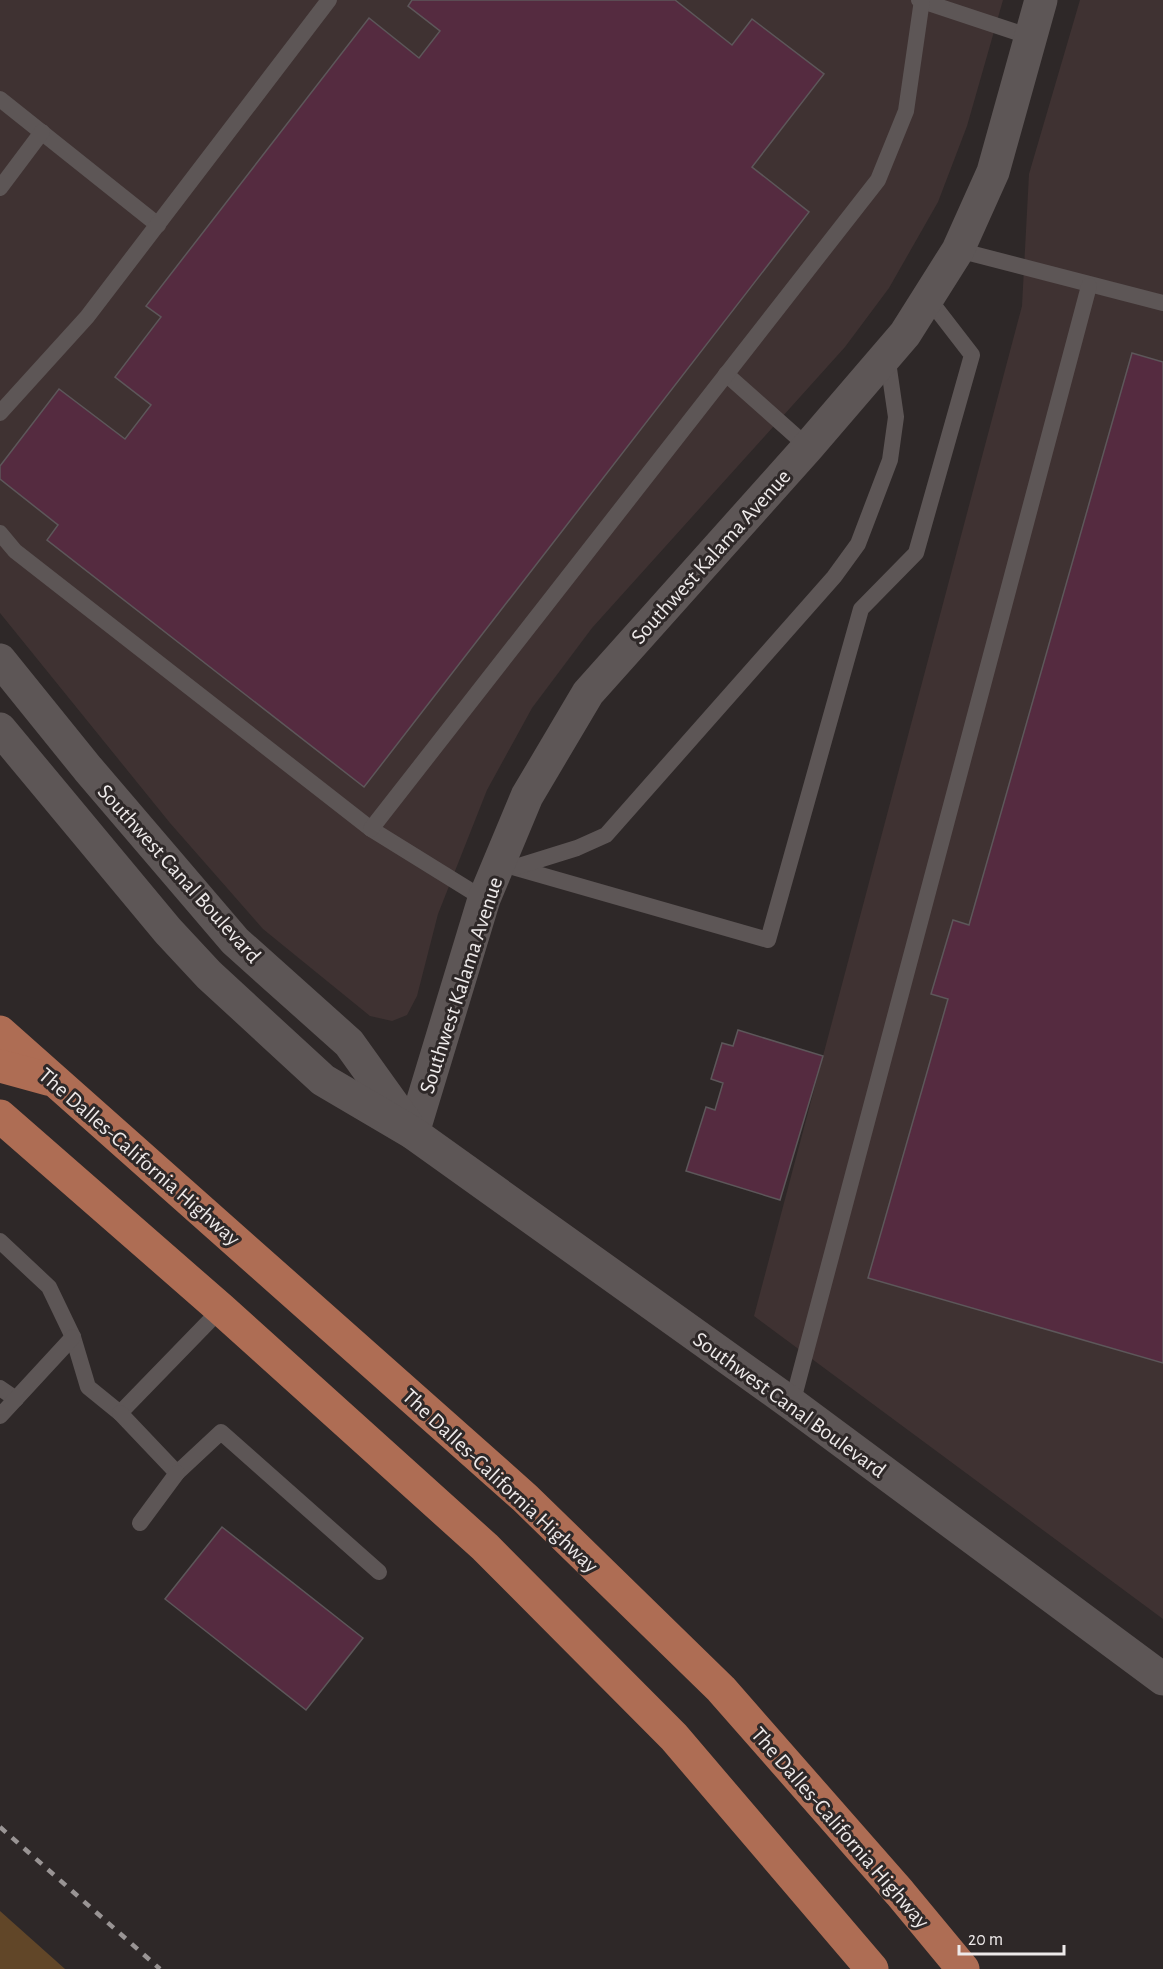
<svg xmlns="http://www.w3.org/2000/svg" width="1163" height="1969" font-family="'Alegreya Sans',sans-serif">
	<rect width="100%" height="100%" fill="#2e2828"/>
	<g fill="#3f3232">
		<path d="M0,0H1003L967,126L938,202L889,288L845,347L592,628L532,708L487,790L438,914L417,996L407,1015L392,1021L370,1016L263,929L170,823L0,613Z"/>
		<path d="M1080,0H1163V1619L754,1316L1022,306L1029,174Z"/>
	</g>
	<path fill="#614628" d="M0,1911L65,1969H0Z"/>
	<g fill="#552b40" stroke="#5d575a" stroke-width="1.5">
		<path d="M412,0H675L732,45L752,19L824,74L752,167L809,212L364,787L47,540L58,525L0,479V466L59,389L125,439L151,405L115,377L161,317L146,306L369,18L419,58L440,31L408,6Z"/>
		<path d="M1132,353L1163,362V1363L868,1278L948,999L931,994L953,920L969,925Z"/>
		<path d="M738,1030L823,1056L780,1200L686,1171L706,1107L715,1110L723,1083L711,1079L722,1043L733,1046Z"/>
		<path d="M222,1527L363,1638L306,1710L165,1599Z"/>
	</g>
	<g fill="none" stroke-linecap="round" stroke-linejoin="round">
		<g stroke="#5d5656" stroke-width="16">
			<path d="M919,0L1031,37"/>
			<path d="M0,99L158,225"/>
			<path d="M0,188L42,132"/>
			<path d="M958,250L1163,303"/>
			<path d="M726,374L808,447"/>
			<path d="M0,413L87,317L329,0"/>
			<path d="M0,533L15,551L371,829L484,899"/>
			<path d="M371,829L878,180L906,111L922,0"/>
			<path d="M499,863L768,940L861,609L916,553L972,355L928,298"/>
			<path d="M516,867L577,848L606,835L834,577L858,544L890,460L896,417L887,355"/>
			<path d="M0,1241L49,1287L73,1337L88,1387L120,1413L221,1309"/>
			<path d="M0,1388L16,1399"/>
			<path d="M792,1404L1089,286"/>
			<path d="M120,1413L177,1473L221,1432L379,1572"/>
			<path d="M0,1416L73,1337"/>
			<path d="M140,1523L177,1473"/>
		</g>
		<path stroke="#5d5656" stroke-width="33" d="M413,1133L484,899L527,796L588,693L808,447L905,334L958,250L993,172L1041,0"/>
		<g stroke="#5d5656" stroke-width="33">
			<path d="M0,660L88,769L235,941L349,1043L407,1124"/>
			<path d="M0,729L168,931L209,975L323,1080L413,1133L792,1404L1163,1679"/>
		</g>
		<g stroke="#ae6d54" stroke-width="33">
			<path d="M0,1032L525,1498L721,1689L900,1893L963,1969"/>
			<path d="M0,1066L48,1079"/>
			<path d="M0,1116L221,1309L485,1547L674,1737L872,1969"/>
		</g>
		<path stroke="#999494" stroke-width="4.5" stroke-dasharray="8 8" stroke-linecap="butt" d="M0,1827L160,1969"/>
	</g>
	<g text-anchor="middle" stroke-width="6" stroke-linejoin="round" paint-order="stroke">
		<g font-size="22" fill="#eeeaea" stroke="#2e2828">
			<text transform="translate(710 556) rotate(-48)" y="8">Southwest Kalama Avenue</text>
			<text transform="translate(180 873) rotate(48)" y="8">Southwest Canal Boulevard</text>
			<text transform="translate(460 985) rotate(-72)" y="8">Southwest Kalama Avenue</text>
			<text transform="translate(140 1156) rotate(41)" y="8">The Dalles-California Highway</text>
			<text transform="translate(790 1404) rotate(36)" y="8">Southwest Canal Boulevard</text>
			<text transform="translate(501 1480) rotate(43)" y="8">The Dalles-California Highway</text>
			<text transform="translate(841 1827) rotate(49)" y="8">The Dalles-California Highway</text>
		</g>
	</g>
	<path d="M959 1945v9h105v-9" fill="none" stroke="#eeeaea" stroke-width="3"/>
	<text x="968" y="1945" font-size="18" fill="#eeeaea" stroke="#2e2828" stroke-width="4.5" paint-order="stroke">20 m</text>
</svg>
